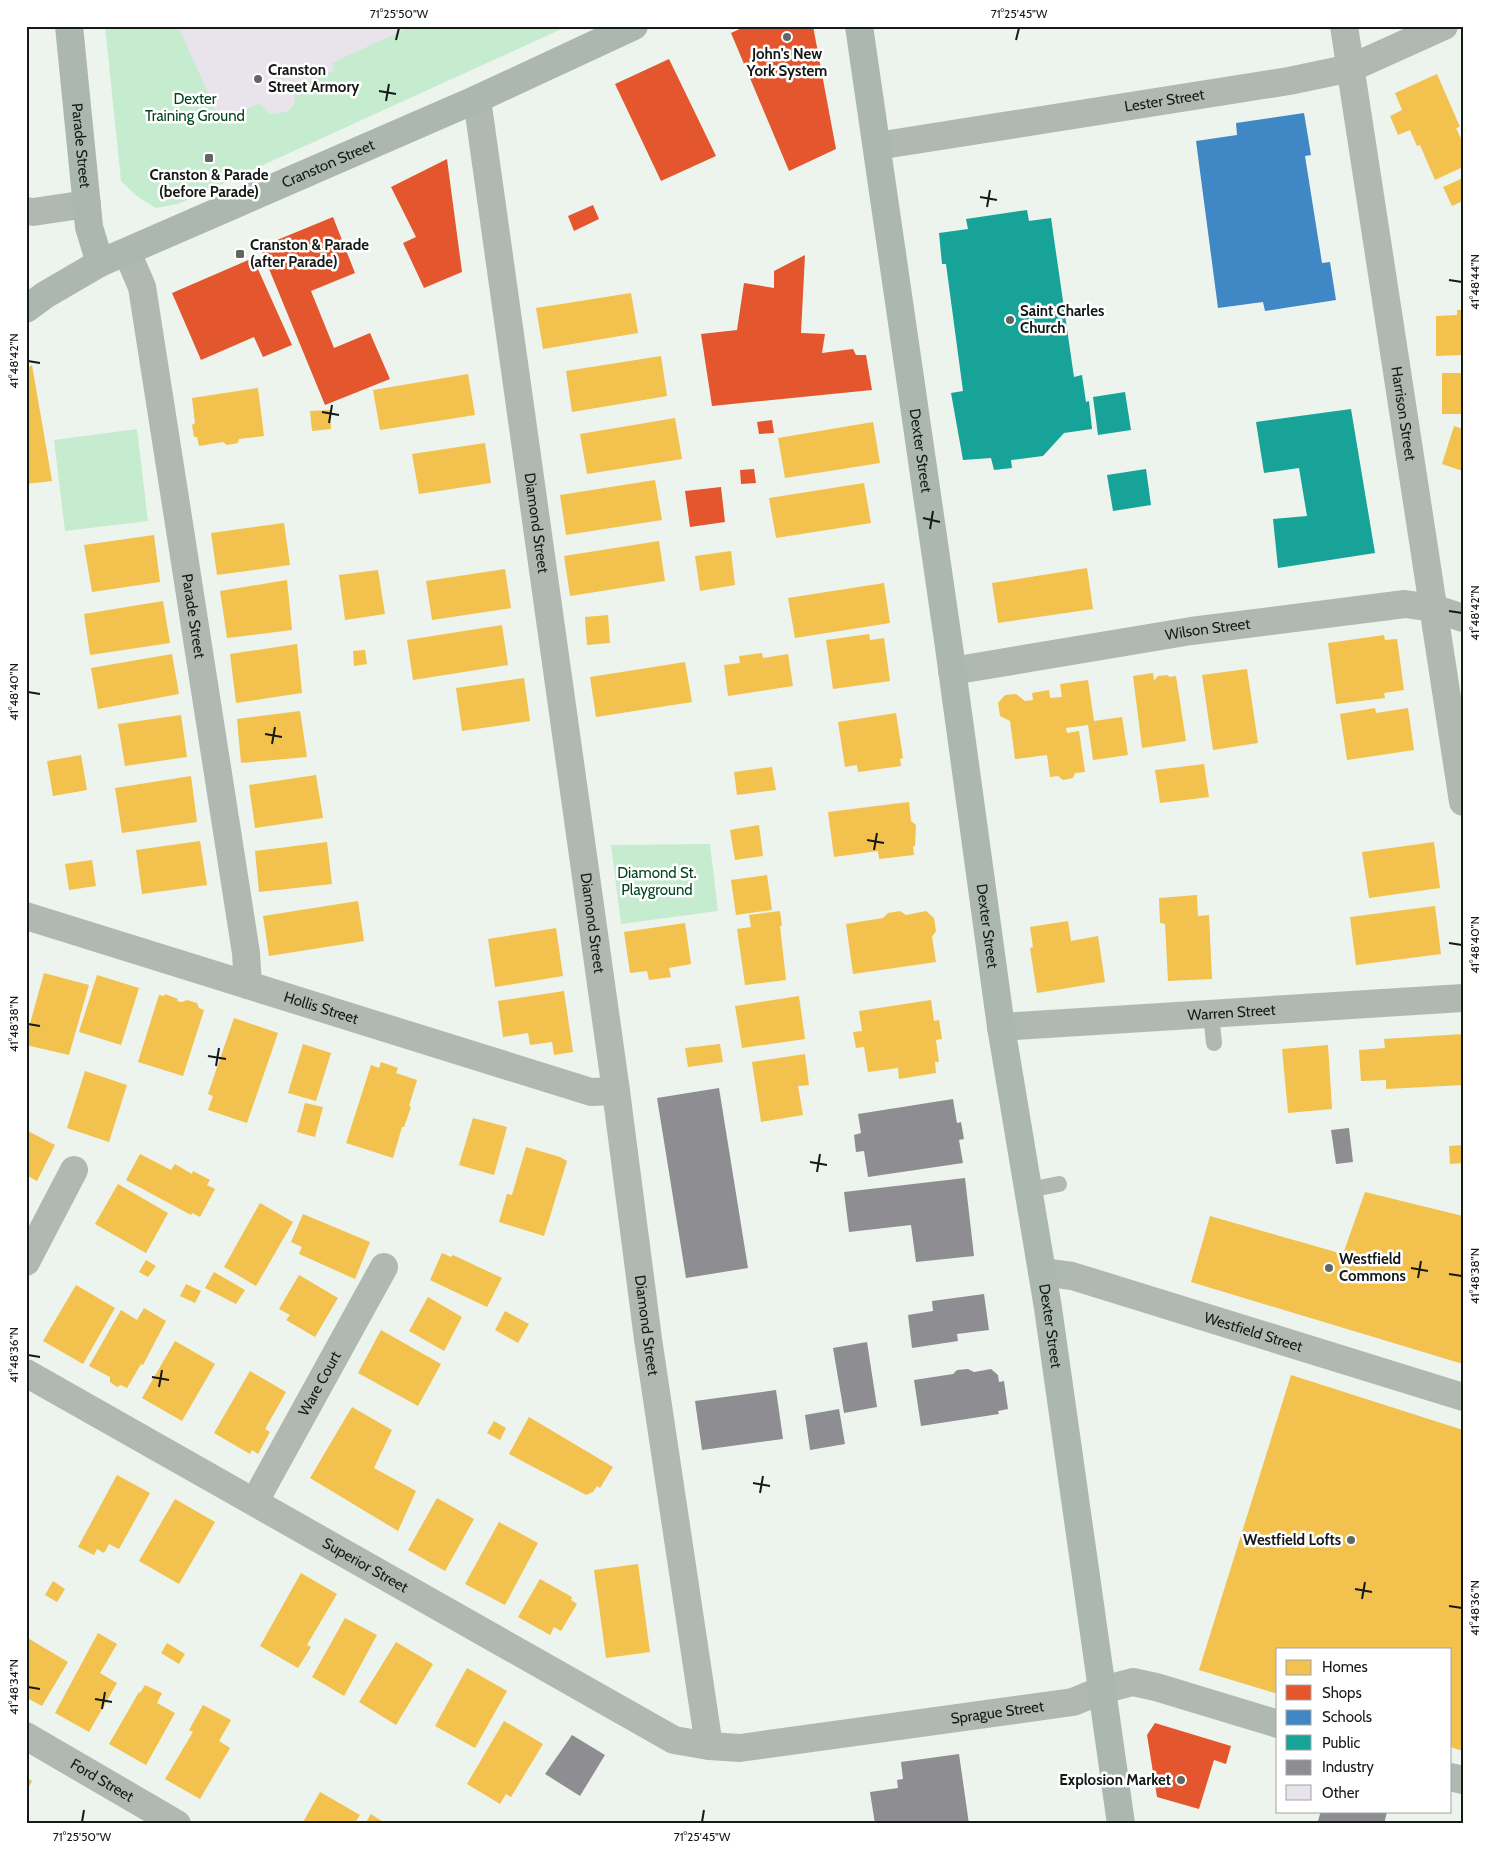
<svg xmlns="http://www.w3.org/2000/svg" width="1489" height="1850" font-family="Cabin,sans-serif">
	<rect width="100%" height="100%" fill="#edf4ee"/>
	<g fill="#c6eccf">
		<path d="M105,26H568L178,204L156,208L138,197L121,181Z"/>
		<path d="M137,429L148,521L65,531L54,440Z"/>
		<path d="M710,844L718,911L621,924L611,845Z"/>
	</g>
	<g fill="#f2c14e">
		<path d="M1437,74L1460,127L1456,128L1463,143V167L1435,180L1420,145L1417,146L1410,130L1398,135L1390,116L1402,110L1395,93Z"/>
		<path d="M1463,178V201L1452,206L1443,187Z"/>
		<path d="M631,293L638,333L543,349L536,308Z"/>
		<path d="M1457,310H1463V355L1436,356V316L1457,315Z"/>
		<path d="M661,356L667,396L572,412L566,371Z"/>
		<path d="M32,365L52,481L26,484V369Z"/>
		<rect x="1442" y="373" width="21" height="41"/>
		<path d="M468,374L475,415L380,430L373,390Z"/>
		<path d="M258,388L264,436L239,439L238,443L227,445L223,442L199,446L197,437H194L192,425L195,423L192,398Z"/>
		<path d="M330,410L331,429L312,431L310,411Z"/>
		<path d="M675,418L682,459L587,474L580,434Z"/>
		<path d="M873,422L880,463L785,478L778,438Z"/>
		<path d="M1454,426L1463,429V471L1442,464Z"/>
		<path d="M485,443L491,483L419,494L412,454Z"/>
		<path d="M655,480L662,520L566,535L560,495Z"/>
		<path d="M864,483L871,523L776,538L769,498Z"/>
		<path d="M284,523L290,565L217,575L211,533Z"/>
		<path d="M154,535L160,582L92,592L84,545Z"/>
		<path d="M659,541L665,581L570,596L564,556Z"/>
		<path d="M731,551L735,585L700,591L695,556Z"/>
		<path d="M1087,568L1093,609L998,623L992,583Z"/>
		<path d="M505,569L511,608L432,620L426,581Z"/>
		<path d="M378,570L385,614L345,620L339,575Z"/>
		<path d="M287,580L292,630L227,638L220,591Z"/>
		<path d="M884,583L890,623L795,638L788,598Z"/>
		<path d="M163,601L170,643L90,655L84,614Z"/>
		<path d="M608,615L610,643L587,645L585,617Z"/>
		<path d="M502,625L508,665L413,680L407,640Z"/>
		<path d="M869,634L870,640L884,638L890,681L833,689L826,640Z"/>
		<path d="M1384,635L1385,640L1397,639L1404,690L1384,693L1385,698L1336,704L1328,643Z"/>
		<path d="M297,644L302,693L236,703L230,654Z"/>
		<path d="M365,650L367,664L354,666L353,651Z"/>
		<path d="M762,653L763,658L788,654L793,686L728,696L724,665L740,663L739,656Z"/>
		<path d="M172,654L179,694L98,709L91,668Z"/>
		<path d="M685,662L692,702L596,717L590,677Z"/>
		<path d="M1247,669L1258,743L1213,750L1202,675Z"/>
		<path d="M1153,673L1154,681L1158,676L1167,675L1170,677L1176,676L1186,741L1142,748L1133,676Z"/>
		<path d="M524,678L530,721L462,731L456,688Z"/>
		<path d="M1088,680L1094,721L1122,717L1128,755L1093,760L1088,725L1066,728L1067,733L1079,731L1085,772L1075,773L1073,778L1063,780L1058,776L1050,777L1047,755L1015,759L1010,721L1000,716L998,703L1005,695L1016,694L1025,701L1033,700L1032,693L1049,690L1050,698L1062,697L1060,684Z"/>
		<path d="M1375,708L1376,713L1408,708L1414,750L1347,760L1340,714Z"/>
		<path d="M300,711L307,757L241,763L237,719Z"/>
		<path d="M896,713L903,758L900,759L901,766L858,772L857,765L845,767L838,722Z"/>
		<path d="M181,715L187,757L125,766L118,724Z"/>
		<path d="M81,755L87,790L53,796L47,761Z"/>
		<path d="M1204,764L1209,797L1160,803L1155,770Z"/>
		<path d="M772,767L776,790L737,795L734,772Z"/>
		<path d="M316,775L323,818L255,828L249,785Z"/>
		<path d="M191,776L197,822L122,833L115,788Z"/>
		<path d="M909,802L911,821L916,825L915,846H913L914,855L879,859L878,851L834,857L828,812Z"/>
		<path d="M759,825L763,856L735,860L730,830Z"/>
		<path d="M200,841L207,885L142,894L136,850Z"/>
		<path d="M327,842L332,884L259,892L255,851Z"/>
		<path d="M1434,842L1440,888L1369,898L1362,852Z"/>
		<path d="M92,860L96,886L69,890L65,864Z"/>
		<path d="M767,875L772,910L736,915L731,880Z"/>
		<path d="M1197,895L1198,916L1209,915L1212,979L1168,981L1165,924L1160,923L1159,898Z"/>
		<path d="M358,901L364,941L269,956L263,916Z"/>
		<path d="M1435,906L1441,954L1356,965L1350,917Z"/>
		<path d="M780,911L782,926H780L786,980L745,985L737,929L751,927L749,915Z"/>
		<path d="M900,911L906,915L926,911L934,918L936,931L932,937L936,962L853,974L846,924L883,918L888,913Z"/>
		<path d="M1068,921L1071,941L1098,936L1105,982L1037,993L1030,948L1033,947L1030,927Z"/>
		<path d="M685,923L691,964L669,968L671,977L649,980L647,971L630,973L624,932Z"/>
		<path d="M556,928L563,976L495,987L488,939Z"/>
		<path d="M44,973L89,985L69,1055L26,1045V1038Z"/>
		<path d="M97,975L139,988L121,1045L79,1032Z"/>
		<path d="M564,991L573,1052L554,1055L552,1042L530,1045L528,1033L503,1037L498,1001Z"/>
		<path d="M165,994L178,999L177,1001L182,1002L187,1000L197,1003L199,1008L204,1010L183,1076L138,1062L159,995L164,996Z"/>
		<path d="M799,996L805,1039L742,1048L735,1006Z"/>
		<path d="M931,1000L934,1021L939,1020L942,1039L936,1040L939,1062H935L936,1073L899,1079L898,1068L868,1072L864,1047L856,1048L853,1032L862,1031L859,1011Z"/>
		<path d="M234,1018L278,1033L247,1123L208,1110L213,1096L208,1094Z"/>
		<path d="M1463,1034V1085L1386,1089V1080L1361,1081L1359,1050L1385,1048L1384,1039Z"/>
		<path d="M303,1044L331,1053L316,1101L288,1093Z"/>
		<path d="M720,1044L723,1062L688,1067L685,1048Z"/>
		<path d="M1328,1045L1332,1109L1288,1113L1282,1049Z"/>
		<path d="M805,1054L809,1085L798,1086L803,1115L761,1122L752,1062Z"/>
		<path d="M381,1062L398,1068L396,1073L417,1080L409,1106L411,1107L404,1127H402L393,1158L346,1143L371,1065L379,1068Z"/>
		<path d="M85,1071L127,1085L109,1142L67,1128Z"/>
		<path d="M305,1103L323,1107L315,1137L297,1132Z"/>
		<path d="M473,1118L507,1127L494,1175L459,1165Z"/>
		<path d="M26,1130L55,1145L37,1181L26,1175Z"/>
		<path d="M1463,1145V1163L1450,1164L1449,1146Z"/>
		<path d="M526,1147L560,1157L567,1161L544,1236L499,1222L507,1194L512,1195Z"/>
		<path d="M140,1154L171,1170L175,1164L192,1174L193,1171L210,1180L207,1185L215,1189L200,1217L192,1213L191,1215L126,1180Z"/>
		<path d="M118,1184L168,1213L146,1253L95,1224Z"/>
		<path d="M1365,1192L1463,1216V1364L1191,1282L1210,1216L1343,1254Z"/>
		<path d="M260,1203L293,1222L256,1286L224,1267Z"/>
		<path d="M303,1214L370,1242L355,1279L299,1254L302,1247L291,1242Z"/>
		<path d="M442,1253L451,1257L453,1255L502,1278L487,1307L430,1280Z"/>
		<path d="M146,1260L156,1266L148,1277L139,1272Z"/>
		<path d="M214,1272L245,1290L236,1304L205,1288Z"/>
		<path d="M299,1275L338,1298L315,1337L286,1320L290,1315L279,1309Z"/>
		<path d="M186,1284L201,1291L195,1303L180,1296Z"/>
		<path d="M76,1285L115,1308L83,1364L43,1341Z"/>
		<path d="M428,1297L462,1317L444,1351L409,1331Z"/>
		<path d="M144,1308L166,1321L143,1365L141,1364L127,1388L121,1385L117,1387L110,1382V1377L89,1366L121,1310L137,1320Z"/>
		<path d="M505,1311L529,1324L518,1343L495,1330Z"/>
		<path d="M381,1330L441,1364L418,1406L358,1373Z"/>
		<path d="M175,1341L215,1364L182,1421L142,1398Z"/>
		<path d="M250,1371L286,1392L265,1429L270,1432L258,1454L252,1450L250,1454L214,1433Z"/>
		<path d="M1291,1375L1463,1430V1751L1450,1747V1649H1278V1694L1199,1670Z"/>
		<path d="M352,1407L392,1430L374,1468L416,1491L398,1531L310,1478Z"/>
		<path d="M529,1417L613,1467L600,1488L597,1486L593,1492L586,1495L509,1454Z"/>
		<path d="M494,1421L506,1428L500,1440L487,1433Z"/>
		<path d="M117,1475L150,1493L119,1549L109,1544L104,1553L97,1549L94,1555L78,1547Z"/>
		<path d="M437,1498L474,1519L445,1571L408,1550Z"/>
		<path d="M175,1499L215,1522L179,1584L139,1561Z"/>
		<path d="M499,1522L538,1543L505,1605L465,1584Z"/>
		<path d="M638,1564L650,1652L606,1658L594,1570Z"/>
		<path d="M301,1573L337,1594L307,1645L311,1647L298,1668L260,1646Z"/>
		<path d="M540,1579L572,1597L571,1600L577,1604L561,1631L554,1627L550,1635L518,1617Z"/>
		<path d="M53,1581L65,1589L57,1602L45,1595Z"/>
		<path d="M345,1618L377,1635L344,1696L312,1677Z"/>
		<path d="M98,1633L117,1644L100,1673L117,1683L89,1732L55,1713Z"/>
		<path d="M26,1637L68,1662L42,1706L29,1699L26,1703Z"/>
		<path d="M396,1642L433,1664L396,1725L359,1702Z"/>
		<path d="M167,1643L185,1654L179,1664L161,1653Z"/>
		<path d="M467,1668L507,1691L475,1748L435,1726Z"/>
		<path d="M145,1685L162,1693L157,1703L175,1713L146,1765L109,1744L139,1692L140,1693Z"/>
		<path d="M203,1705L231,1720L219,1741L230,1748L200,1799L165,1779L193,1732L189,1730Z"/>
		<path d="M504,1721L543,1744L511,1797L506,1794L500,1804L467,1784Z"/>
		<path d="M26,1777L32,1781L26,1792Z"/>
		<path d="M320,1792L360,1815L354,1824H302Z"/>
		<path d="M371,1814L386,1824H365Z"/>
	</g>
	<g fill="#e4572e">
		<path d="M746,26H813L836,149L789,171L731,33Z"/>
		<path d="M669,59L716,156L661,181L615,84Z"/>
		<path d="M447,159L462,272L424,288L403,243L416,237L391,187Z"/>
		<path d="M593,205L599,219L574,231L568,216Z"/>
		<path d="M333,217L355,273L311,291L334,348L370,333L390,379L325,405L260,247Z"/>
		<path d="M805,255L801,333L825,334L822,353L853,349L856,355H866L872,390L712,406L701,334L737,330L744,283L774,288V271Z"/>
		<path d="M253,258L292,345L263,357L254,337L201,360L172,293Z"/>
		<path d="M772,420L774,433L759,434L757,422Z"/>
		<path d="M754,469L756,483L741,484L740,470Z"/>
		<path d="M721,487L725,522L690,527L685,491Z"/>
		<path d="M1155,1723L1231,1746L1226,1764L1214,1760L1199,1809L1157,1797L1147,1735Z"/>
	</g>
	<path fill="#3f88c5" d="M1304,113L1311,155L1305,156L1322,263L1330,262L1336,300L1265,311L1263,302L1218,308L1196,141L1237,135L1236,123Z"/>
	<g fill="#17a398">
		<path d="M1027,210L1029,221L1051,218L1074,377L1082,375L1086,402L1089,401L1092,429L1064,433L1043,456L1011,460L1012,468L994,470L991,458L963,460L951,393L963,391L946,264H942L939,233L968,229L966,219Z"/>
		<path d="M1125,392L1131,430L1098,435L1093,397Z"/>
		<path d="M1351,409L1375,553L1278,568L1273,519L1307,516L1299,468L1264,473L1256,422Z"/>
		<path d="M1146,469L1151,505L1113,511L1107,475Z"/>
	</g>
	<g fill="#8d8d92">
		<path d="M719,1088L748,1268L686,1278L657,1098Z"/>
		<path d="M953,1099L957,1123L961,1122L964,1139L959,1140L963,1163L868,1177L864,1151L856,1152L854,1135L861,1133L858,1114Z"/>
		<path d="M1349,1128L1353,1162L1336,1164L1331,1130Z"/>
		<path d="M965,1178L974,1256L916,1262L911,1225L849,1232L844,1192Z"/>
		<path d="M984,1294L989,1330L957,1334L958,1341L912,1348L908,1315L933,1311L932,1301Z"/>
		<path d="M867,1342L877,1407L844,1413L833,1348Z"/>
		<path d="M968,1369L974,1372L991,1369L998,1375L999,1382L1004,1381L1008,1409L998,1411L999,1414L921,1426L914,1380L953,1374L957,1370Z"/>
		<path d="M776,1390L783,1439L702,1450L695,1401Z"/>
		<path d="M839,1409L845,1444L810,1450L805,1415Z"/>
		<path d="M572,1735L605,1755L580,1796L545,1774Z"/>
		<path d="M959,1754L969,1824H875L870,1792L898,1788L897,1780L903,1779L901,1762Z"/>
		<path d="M1321,1811H1384L1387,1812L1384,1824H1317Z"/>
	</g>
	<path fill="#e9e4ec" d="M178,26H412L332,63L334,67L333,71L295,88V101L292,107L286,112L270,114L259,103L221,122Z"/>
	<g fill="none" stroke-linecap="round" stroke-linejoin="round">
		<g stroke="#afb9b2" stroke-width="16">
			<path d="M1211,1014L1214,1043"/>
			<path d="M1029,1190L1059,1184"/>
		</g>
		<g stroke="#afb9b2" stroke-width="28">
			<path id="s1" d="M1344,26L1463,802"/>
			<path id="s2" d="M477,99L616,1091L648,1339L709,1746"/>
			<path id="s3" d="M877,146L1289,81L1351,68L1444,26"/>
			<path d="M26,211L33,212L87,204"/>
			<path id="s4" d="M127,252L142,287L246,953L248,985"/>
			<path id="s5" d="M952,671L1191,631L1405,604L1433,608L1463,618"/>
			<path id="s6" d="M26,916L591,1092L616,1091"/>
			<path id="s7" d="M1001,1027L1463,998"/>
			<path d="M26,1262L74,1170"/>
			<path id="s8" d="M1042,1272L1072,1276L1463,1397"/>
			<path id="s9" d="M26,1373L674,1740L709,1746L740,1748L1073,1702L1102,1690L1133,1682L1156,1687L1278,1724"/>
			<path id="s10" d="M255,1501L384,1267"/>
			<path id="s11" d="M26,1736L177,1824"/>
			<path d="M1450,1777L1463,1780"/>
		</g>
		<g stroke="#acb8af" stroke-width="28">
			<path id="s12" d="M69,26L89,227L100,263"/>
			<path id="s13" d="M859,26L948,640L1001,1027L1048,1308L1121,1824"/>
			<path id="s14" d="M26,309L45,295L100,263L477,99L634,26"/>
		</g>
	</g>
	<path fill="none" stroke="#161a17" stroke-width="2" d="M396,40L399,28M1016,40L1019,28M379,91L396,94M386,101L389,84M980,197L997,200M987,207L990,190M1449,280L1462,282M28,361L40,363M322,412L339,415M329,423L332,405M923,518L940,522M930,529L933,511M1449,611L1462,613M28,692L40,694M265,734L282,737M272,744L275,727M867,840L884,843M874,850L877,833M1449,943L1462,945M28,1024L40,1026M208,1056L226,1059M216,1066L219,1048M810,1162L827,1165M817,1172L820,1154M1411,1268L1428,1271M1449,1274L1462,1276M1418,1278L1421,1261M28,1355L40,1357M152,1377L169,1380M159,1387L162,1370M753,1483L770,1486M760,1493L763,1476M1355,1589L1372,1592M1362,1599L1365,1582M1449,1606L1462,1608M28,1687L40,1689M95,1699L112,1702M102,1709L105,1692M82,1822L84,1810M702,1822L704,1810"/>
	<g fill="#616662" stroke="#fff" stroke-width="2">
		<circle cx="787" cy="37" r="5"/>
		<circle cx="258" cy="79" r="5"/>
		<rect x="204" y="153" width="10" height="10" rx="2.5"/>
		<rect x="235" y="249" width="10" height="10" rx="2.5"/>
		<circle cx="1010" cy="320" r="5"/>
		<circle cx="1329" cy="1268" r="5"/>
		<circle cx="1351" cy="1540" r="5"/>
		<circle cx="1181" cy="1780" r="5"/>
	</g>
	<g text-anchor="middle" stroke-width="5" stroke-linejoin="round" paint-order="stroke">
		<g font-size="15" font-weight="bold" fill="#161a17" stroke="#fff" text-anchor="start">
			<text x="787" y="59" text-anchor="middle">John's New<tspan x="787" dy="17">York System</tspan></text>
			<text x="268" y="75">Cranston<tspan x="268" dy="17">Street Armory</tspan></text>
			<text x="209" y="180" text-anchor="middle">Cranston &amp; Parade<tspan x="209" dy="17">(before Parade)</tspan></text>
			<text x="250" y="250">Cranston &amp; Parade<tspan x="250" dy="17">(after Parade)</tspan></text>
			<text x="1020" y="316">Saint Charles<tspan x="1020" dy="17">Church</tspan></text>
			<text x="1339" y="1264">Westfield<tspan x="1339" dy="17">Commons</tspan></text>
			<text x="1341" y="1545" text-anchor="end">Westfield Lofts</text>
			<text x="1171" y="1785" text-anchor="end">Explosion Market</text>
		</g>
		<g font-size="15" fill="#00431d" stroke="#fff">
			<text x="195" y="104">Dexter<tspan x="195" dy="17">Training Ground</tspan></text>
			<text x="657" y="878">Diamond St.<tspan x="657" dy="17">Playground</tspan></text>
		</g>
		<g font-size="15" fill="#161a17" stroke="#fff">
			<text dy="5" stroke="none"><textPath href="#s3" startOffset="291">Lester Street</textPath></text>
			<text dy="5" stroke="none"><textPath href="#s12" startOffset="120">Parade Street</textPath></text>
			<text dy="5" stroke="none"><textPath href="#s14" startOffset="336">Cranston Street</textPath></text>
			<text dy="5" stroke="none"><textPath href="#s1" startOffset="392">Harrison Street</textPath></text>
			<text dy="5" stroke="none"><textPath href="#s13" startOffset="429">Dexter Street</textPath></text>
			<text dy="5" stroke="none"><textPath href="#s2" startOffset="428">Diamond Street</textPath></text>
			<text dy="5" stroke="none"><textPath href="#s4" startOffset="371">Parade Street</textPath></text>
			<text dy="5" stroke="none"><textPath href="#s5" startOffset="259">Wilson Street</textPath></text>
			<text dy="5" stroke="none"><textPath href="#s2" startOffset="832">Diamond Street</textPath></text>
			<text dy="5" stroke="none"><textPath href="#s13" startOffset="909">Dexter Street</textPath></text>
			<text dy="5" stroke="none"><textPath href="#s6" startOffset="309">Hollis Street</textPath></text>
			<text dy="5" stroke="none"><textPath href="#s7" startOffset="231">Warren Street</textPath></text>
			<text dy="5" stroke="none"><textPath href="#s2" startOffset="1238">Diamond Street</textPath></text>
			<text dy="5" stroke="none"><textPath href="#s13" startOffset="1314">Dexter Street</textPath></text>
			<text dy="5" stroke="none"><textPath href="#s8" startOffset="220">Westfield Street</textPath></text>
			<text dy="5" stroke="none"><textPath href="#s10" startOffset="134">Ware Court</textPath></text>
			<text dy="5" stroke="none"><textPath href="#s9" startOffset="390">Superior Street</textPath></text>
			<text dy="5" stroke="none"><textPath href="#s9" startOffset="1071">Sprague Street</textPath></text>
			<text dy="5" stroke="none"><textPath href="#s11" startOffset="88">Ford Street</textPath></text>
		</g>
	</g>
	<rect width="1489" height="1850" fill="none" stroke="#ffffff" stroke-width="55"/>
	<rect x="1276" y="1648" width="175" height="165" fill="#ffffff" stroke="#a2a3a2"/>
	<rect x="1286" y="1660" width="25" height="15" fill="#f2c14e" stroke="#a2a3a2"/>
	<text x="1322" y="1672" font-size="15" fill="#161a17">Homes</text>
	<rect x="1286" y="1685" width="25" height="15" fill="#e4572e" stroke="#a2a3a2"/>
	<text x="1322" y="1698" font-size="15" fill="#161a17">Shops</text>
	<rect x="1286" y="1710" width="25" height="15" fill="#3f88c5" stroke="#a2a3a2"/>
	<text x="1322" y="1722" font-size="15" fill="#161a17">Schools</text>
	<rect x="1286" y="1735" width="25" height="15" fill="#17a398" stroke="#a2a3a2"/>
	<text x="1322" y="1748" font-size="15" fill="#161a17">Public</text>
	<rect x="1286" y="1760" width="25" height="15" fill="#8d8d92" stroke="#a2a3a2"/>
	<text x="1322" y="1772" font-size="15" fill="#161a17">Industry</text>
	<rect x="1286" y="1785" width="25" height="15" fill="#e9e4ec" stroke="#a2a3a2"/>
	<text x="1322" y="1798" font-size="15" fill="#161a17">Other</text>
	<rect x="28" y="28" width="1434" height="1794" fill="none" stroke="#161a17" stroke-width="2"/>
	<g font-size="12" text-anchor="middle" fill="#161a17">
		<text x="399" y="18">71°25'50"W</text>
		<text x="1019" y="18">71°25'45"W</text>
		<text transform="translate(1475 282) rotate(-90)" y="4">41°48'44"N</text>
		<text transform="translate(14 361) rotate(-90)" y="4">41°48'42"N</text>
		<text transform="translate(1475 613) rotate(-90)" y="4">41°48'42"N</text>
		<text transform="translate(14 692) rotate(-90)" y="4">41°48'40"N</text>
		<text transform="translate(1475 945) rotate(-90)" y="4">41°48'40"N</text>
		<text transform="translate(14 1024) rotate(-90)" y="4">41°48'38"N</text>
		<text transform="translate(1475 1276) rotate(-90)" y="4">41°48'38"N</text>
		<text transform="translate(14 1355) rotate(-90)" y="4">41°48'36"N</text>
		<text transform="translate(1475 1608) rotate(-90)" y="4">41°48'36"N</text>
		<text transform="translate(14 1687) rotate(-90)" y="4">41°48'34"N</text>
		<text x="82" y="1841">71°25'50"W</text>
		<text x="702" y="1841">71°25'45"W</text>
	</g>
</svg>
